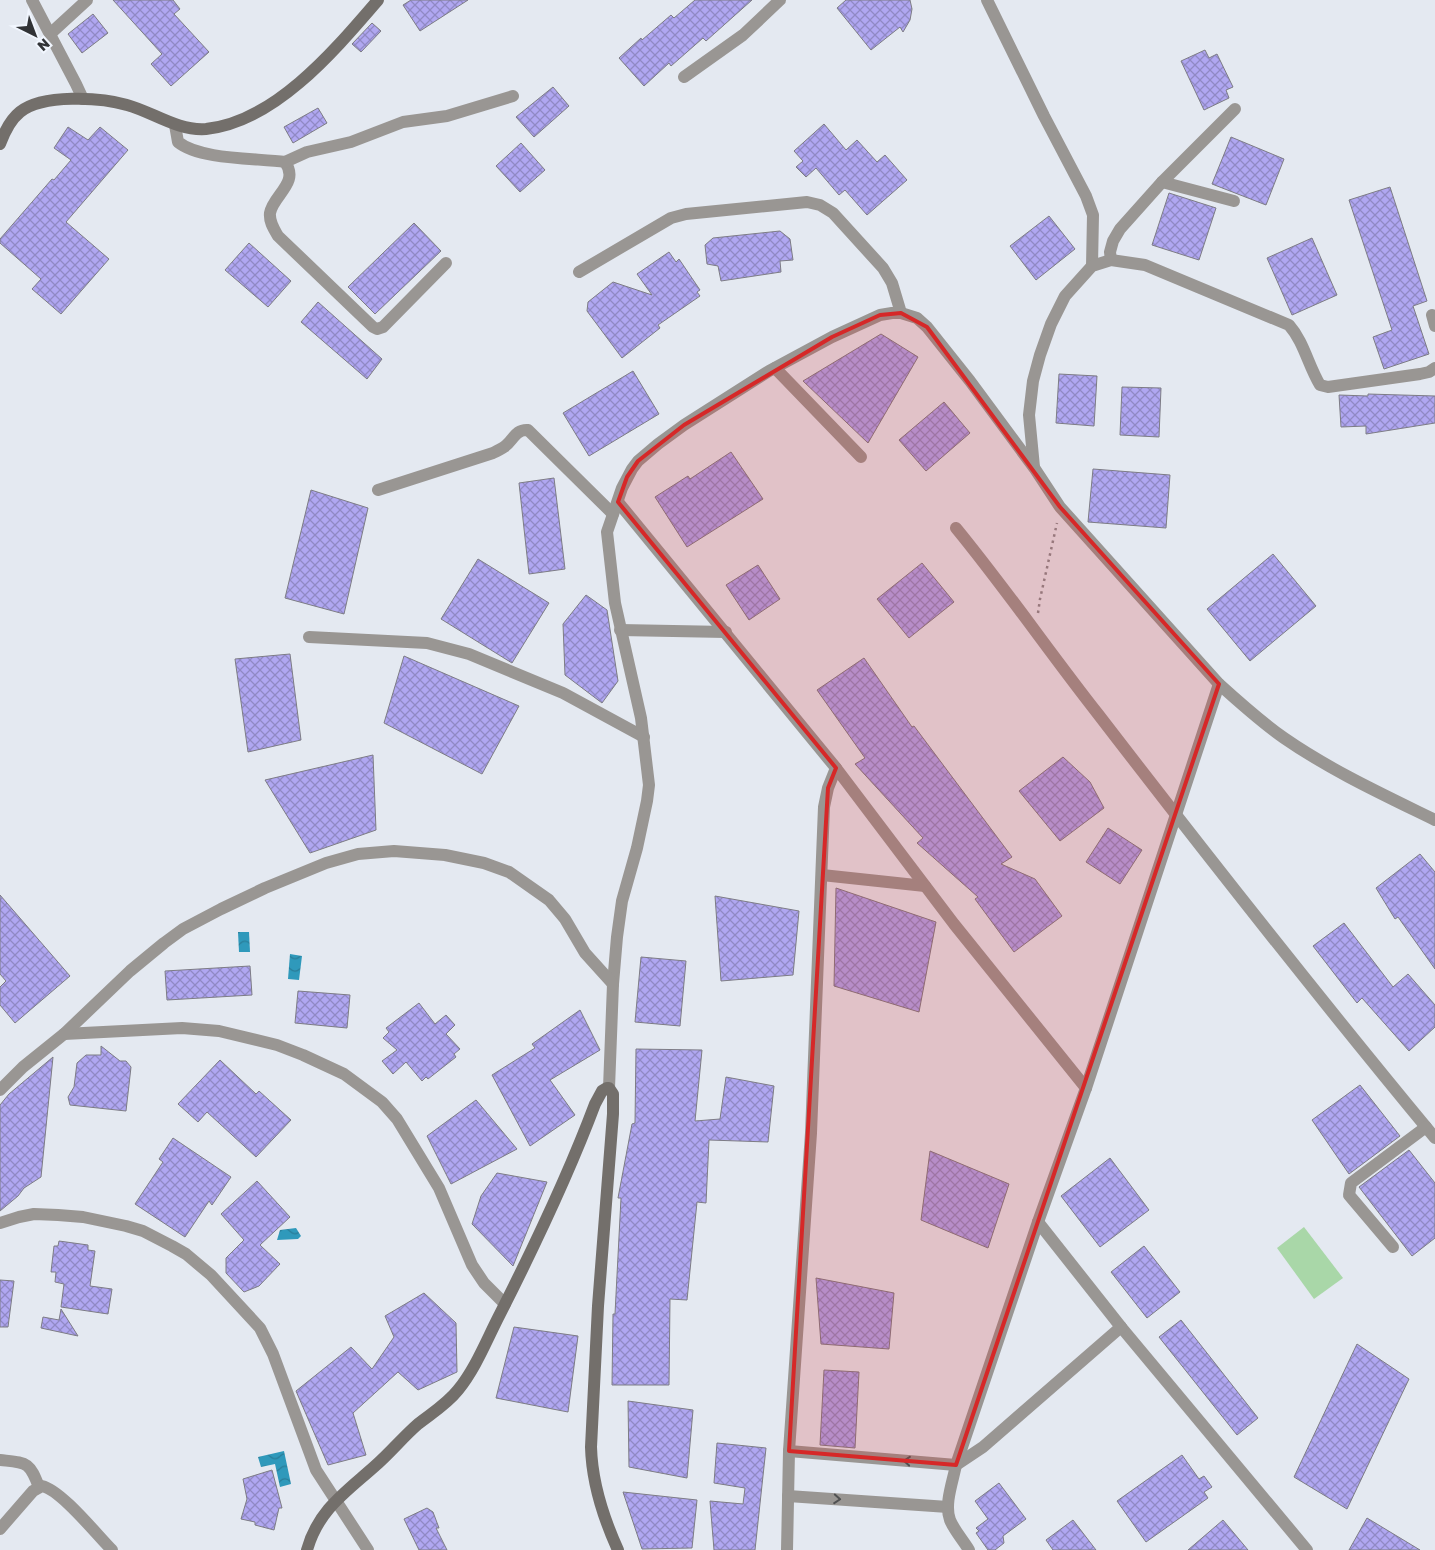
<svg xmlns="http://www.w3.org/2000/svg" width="1435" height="1550" font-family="'Golos Text',sans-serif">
	<defs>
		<pattern id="water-waves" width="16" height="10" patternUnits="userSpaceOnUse" patternTransform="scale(1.25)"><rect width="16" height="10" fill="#2f99bb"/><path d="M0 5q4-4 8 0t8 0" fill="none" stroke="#297d99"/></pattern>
		<pattern id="building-cross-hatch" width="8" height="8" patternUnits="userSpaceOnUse" patternTransform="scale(1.25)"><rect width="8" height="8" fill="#b0a7f1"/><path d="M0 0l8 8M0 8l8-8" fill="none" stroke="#9089c4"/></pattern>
	</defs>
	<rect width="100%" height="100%" fill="#e4e9f1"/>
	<path fill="#a9d7a8" d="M1304,1227L1343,1278L1314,1299L1277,1248Z"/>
	<g fill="url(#water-waves)">
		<path d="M238,932H249L250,952H239Z"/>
		<path d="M290,954L302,956L299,980L288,979Z"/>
		<path d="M296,1228L301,1236L298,1239L277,1240L280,1230Z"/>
		<path d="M284,1451L291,1484L280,1487L275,1464L261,1467L258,1457Z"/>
	</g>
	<g fill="url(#building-cross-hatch)" stroke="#7d7c85">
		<path d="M113,0H173L180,9L174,14L209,52L171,86L151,64L162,54Z"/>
		<path d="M411,0H468L420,31L403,5Z"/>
		<path d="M695,0H752L706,41L703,38L671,66L669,63L644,86L619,58L641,38L642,40L671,15L674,18Z"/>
		<path d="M846,0H910L912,9L910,20L903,32L900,27L871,50L837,8Z"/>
		<path d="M93,14L108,33L82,53L68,34Z"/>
		<path d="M372,23L381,31L361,52L352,44Z"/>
		<path d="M1205,50L1209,58L1217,54L1233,87L1226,90L1229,98L1204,110L1181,61Z"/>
		<path d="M553,87L569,106L534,137L516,117Z"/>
		<path d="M318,108L327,123L293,143L284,127Z"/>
		<path d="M824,124L846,150L857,140L877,162L885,155L907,180L867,215L845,190L839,195L816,168L806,177L796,167L803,161L794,151Z"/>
		<path d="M68,127L88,140L100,127L128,150L66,222L109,259L61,314L32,289L41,279L0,243V239L52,179L54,180L71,160L54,148Z"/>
		<path d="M1231,137L1284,159L1266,205L1212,184Z"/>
		<path d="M521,143L545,170L520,192L496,166Z"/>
		<path d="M1390,187L1427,301L1413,306L1429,354L1384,369L1373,337L1392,330L1349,200Z"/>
		<path d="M1169,193L1216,208L1199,260L1152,245Z"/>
		<path d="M1049,216L1075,249L1036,280L1010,246Z"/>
		<path d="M414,223L441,251L375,314L348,287Z"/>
		<path d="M780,231L790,239L793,260L780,261L781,272L721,281L718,266L707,264L705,245L713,238Z"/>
		<path d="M1312,238L1337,295L1292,315L1267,258Z"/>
		<path d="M249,243L291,281L268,307L225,270Z"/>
		<path d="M669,252L676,262L679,259L700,290L697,292L700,296L658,325L660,328L622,358L587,311L588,302L613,282L652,295L637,274Z"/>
		<path d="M318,302L382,359L367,379L301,322Z"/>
		<path d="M881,334L918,357L868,443L803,381Z"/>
		<path d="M633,371L659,414L589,456L563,413Z"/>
		<path d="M1059,374L1097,376L1094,426L1056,423Z"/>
		<path d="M1122,387L1161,388L1159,437L1120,435Z"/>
		<path d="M1368,394L1435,396V423L1366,434V426L1341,427L1339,395L1368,396Z"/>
		<path d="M944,402L970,433L926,471L899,440Z"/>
		<path d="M731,452L763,499L687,547L655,497L688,476L690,479Z"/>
		<path d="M1093,469L1170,475L1166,528L1088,522Z"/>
		<path d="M554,478L565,569L529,574L519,483Z"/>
		<path d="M311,490L368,508L344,614L285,598Z"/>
		<path d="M1273,554L1316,606L1250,661L1207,609Z"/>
		<path d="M478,559L549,603L512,663L441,619Z"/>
		<path d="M922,563L954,602L909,638L877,599Z"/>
		<path d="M758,565L780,599L749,620L726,585Z"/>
		<path d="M586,595L607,610L618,681L602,703L565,675L563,624Z"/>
		<path d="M290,654L301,740L248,752L235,659Z"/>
		<path d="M404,656L519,706L482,774L384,723Z"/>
		<path d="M864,658L912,727L914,726L1012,857L1001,864L1035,879L1062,916L1014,952L975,899L978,897L917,843L923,838L855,764L865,758L817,690Z"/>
		<path d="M373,755L376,830L310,853L265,780Z"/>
		<path d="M1063,757L1090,782L1104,808L1060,841L1019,791Z"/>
		<path d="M1108,828L1142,850L1120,884L1086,862Z"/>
		<path d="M1420,854L1435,872V969L1398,917L1395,919L1376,888Z"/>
		<path d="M836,888L936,922L919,1012L834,986Z"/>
		<path d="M0,895L70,976L15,1023L0,1005V987L6,981L0,974Z"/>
		<path d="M715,896L799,911L793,975L721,981Z"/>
		<path d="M1344,923L1393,987L1408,974L1435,1005V1027L1409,1051L1362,998L1357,1003L1313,946Z"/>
		<path d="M641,957L686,961L680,1026L635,1022Z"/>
		<path d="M250,966L252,995L167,1000L165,971Z"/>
		<path d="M298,991L350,995L347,1028L295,1023Z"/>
		<path d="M419,1003L435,1024L446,1015L455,1025L446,1034L460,1049L454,1054L456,1057L428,1079L426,1077L422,1081L406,1062L393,1074L382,1061L397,1050L383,1038L389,1032L386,1028Z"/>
		<path d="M580,1010L600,1050L550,1080L575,1115L530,1146L492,1075L535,1048L532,1044Z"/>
		<path d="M101,1046L120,1061H126L131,1067L126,1111L70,1105L68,1097L74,1087L77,1063L86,1055H101Z"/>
		<path d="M636,1049L702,1050L695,1121L720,1119L726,1077L774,1086L768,1142L709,1140L706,1203L697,1202L687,1300L670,1299L669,1385H612L613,1314H615L621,1198H618L632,1124L635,1123Z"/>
		<path d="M53,1057L41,1177L24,1188L18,1196L0,1211V1105L9,1094Z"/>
		<path d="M220,1060L256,1094L259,1091L291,1120L256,1157L207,1112L198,1122L178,1104Z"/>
		<path d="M1360,1085L1400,1136L1349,1174L1312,1120Z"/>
		<path d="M476,1100L517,1149L451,1184L427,1136Z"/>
		<path d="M173,1138L231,1177L212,1205L209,1201L185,1237L135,1204L163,1162L159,1159Z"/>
		<path d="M1409,1150L1435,1183V1238L1412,1256L1359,1187Z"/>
		<path d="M930,1151L1009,1184L988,1248L921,1220Z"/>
		<path d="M1110,1158L1149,1210L1100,1247L1061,1196Z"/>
		<path d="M497,1173L547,1182L513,1266L472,1224L481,1196Z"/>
		<path d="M257,1181L290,1217L260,1245L280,1264L259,1286L244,1292L226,1273V1258L244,1240L221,1214Z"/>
		<path d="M59,1241L88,1245V1250L95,1251L90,1286L112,1289L108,1314L61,1307L64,1284L55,1282L56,1272H51L54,1246H58Z"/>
		<path d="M1144,1246L1180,1292L1147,1318L1111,1272Z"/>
		<path d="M816,1278L894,1293L889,1349L821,1344Z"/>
		<path d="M0,1280L14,1281L8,1327H0Z"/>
		<path d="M424,1293L456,1323L457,1372L418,1390L398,1372L353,1413L366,1455L328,1465L296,1391L351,1347L372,1369L394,1337L385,1316Z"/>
		<path d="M61,1309L78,1336L41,1328L43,1317L59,1320Z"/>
		<path d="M1181,1320L1258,1418L1237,1435L1159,1337Z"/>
		<path d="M514,1327L578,1336L568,1412L496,1398Z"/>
		<path d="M1357,1344L1409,1379L1347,1509L1294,1477Z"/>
		<path d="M824,1370L859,1372L855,1448L820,1445Z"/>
		<path d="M628,1401L693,1410L687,1478L629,1467Z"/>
		<path d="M717,1443L766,1448L755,1550H714L710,1501L743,1504L745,1488L714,1483Z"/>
		<path d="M1182,1455L1199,1479L1204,1476L1212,1487L1204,1492L1208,1498L1146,1542L1117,1501Z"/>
		<path d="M272,1470L282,1508H279L274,1530L255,1525V1522L241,1519L247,1499L243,1479Z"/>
		<path d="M999,1483L1026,1519L1003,1536L1004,1543L995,1550H988L976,1533L979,1531L976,1528L988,1519L975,1501Z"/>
		<path d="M623,1492L697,1500L692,1548L642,1549Z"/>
		<path d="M427,1508L433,1512L439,1528H436L447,1550H419L404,1519Z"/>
		<path d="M1367,1518L1420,1550H1349Z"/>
		<path d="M1073,1520L1096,1550H1053L1046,1540Z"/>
		<path d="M1223,1520L1248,1550H1188Z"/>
	</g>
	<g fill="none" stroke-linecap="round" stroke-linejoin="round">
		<path stroke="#888c91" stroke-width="2.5" stroke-dasharray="2.5 4" stroke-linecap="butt" d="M1038,613L1040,599L1057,523"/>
		<g stroke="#999693" stroke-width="12">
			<path d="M32,0L76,84L83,99"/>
			<path d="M987,0L1044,116L1086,196L1093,215L1092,266"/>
			<path d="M50,34L87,0"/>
			<path d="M684,77L743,35L780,0"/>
			<path d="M175,125L178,142C200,160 257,158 285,162C300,183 273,195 270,213C269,222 274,229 278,236L373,327L377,329L383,327L446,263"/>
			<path d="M285,162L307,152L351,142L403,122L447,116L513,96"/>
			<path d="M1162,182L1234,201"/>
			<path d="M1111,260L1110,252L1113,241L1120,229L1162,182L1235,109"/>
			<path d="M579,272L671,218L686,214L807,202L820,205L833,213L883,268L892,283L901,313"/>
			<path d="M1432,315L1435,326"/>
			<path d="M775,368L861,457"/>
			<path d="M1034,467L1029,415L1033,381L1040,355L1051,324L1065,296L1092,266L1111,260L1145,265L1289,325C1304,342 1308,365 1320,385L1328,387L1420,374L1429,372L1435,368"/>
			<path d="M378,490L493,453C497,451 501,449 504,447C513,441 515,429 528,430L613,514"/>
			<path d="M618,502L836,768L828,788L824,807L811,1133L789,1451L787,1550"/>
			<path d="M956,528C1006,589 1050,653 1098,714C1208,857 1320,999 1435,1138"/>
			<path d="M620,630L726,632"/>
			<path d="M309,637L427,643L469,654L563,693L644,737"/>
			<path d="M836,768L954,924L1086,1088"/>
			<path d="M822,875L925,886"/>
			<path d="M64,1034L182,1028L219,1031L277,1045L303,1055L344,1074L382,1102L397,1119L439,1188L472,1265L484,1283L505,1304"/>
			<path d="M609,1088L613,984L617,937L622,901L637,848L647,801L649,785L641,718L615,603L607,532L622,488L632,469L638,461L658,444L684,425L769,371L832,337L880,315L892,313H901L917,318L927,327L970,381L1035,469L1060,507L1219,684C1240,703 1261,722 1284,738C1330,770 1384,795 1435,820"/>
			<path d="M0,1090L23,1067L64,1034L130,971L164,943L183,929L221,909L265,888L326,863L358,854L394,851L445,855L484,863L509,872L549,900L565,919L585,953L613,984"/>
			<path d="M1038,1222L1121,1327L1307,1550"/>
			<path d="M0,1223L19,1217L34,1214L58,1215L83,1217L126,1226L143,1231L172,1246L186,1254L211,1275L260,1328L273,1354L316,1470L368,1550"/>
			<path d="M1393,1247L1349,1195L1351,1183L1426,1127"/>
			<path d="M789,1451L956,1465L983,1447L1121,1327"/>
			<path d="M0,1460C27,1463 29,1461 39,1487"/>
			<path d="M788,1496L948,1507"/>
			<path d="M0,1529L33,1491L42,1486C61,1490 97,1535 112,1550"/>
			<path d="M969,1550C963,1540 954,1530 950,1520C944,1504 953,1481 956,1465L1038,1222L1086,1088L1219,684"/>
		</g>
		<g stroke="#736f6b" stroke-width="12">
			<path d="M0,144C4,133 10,120 20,112C42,94 101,97 127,105C153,112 177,131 206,129C275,122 335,50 378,0"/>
			<path d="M307,1550C318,1510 346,1492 375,1466C390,1453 403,1437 418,1424C432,1413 447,1404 458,1390C476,1368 487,1339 500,1314C535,1245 568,1176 595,1104L602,1091L607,1088H609L613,1094V1114L598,1306L591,1447C592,1484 603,1517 618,1550"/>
		</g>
	</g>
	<defs><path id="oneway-chevron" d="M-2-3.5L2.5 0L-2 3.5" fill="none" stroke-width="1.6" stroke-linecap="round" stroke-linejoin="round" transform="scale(1.25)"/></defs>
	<g stroke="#505152">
		<use href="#oneway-chevron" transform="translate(907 1461) rotate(-175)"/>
		<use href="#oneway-chevron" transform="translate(837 1499) rotate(4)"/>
	</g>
	<path fill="#d62828" fill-opacity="0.2" stroke="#d62828" stroke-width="4" stroke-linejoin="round" d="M901,313L927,327L1060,507L1219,684L956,1465L789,1451L828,788L836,768L618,502L627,477L638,461L684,425L832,337L880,315Z"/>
	<g transform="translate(35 35) rotate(138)" stroke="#f1f6fe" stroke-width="4" paint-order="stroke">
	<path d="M0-4L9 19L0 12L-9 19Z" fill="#313336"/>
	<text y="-8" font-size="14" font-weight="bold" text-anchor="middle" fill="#313336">N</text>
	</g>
</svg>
